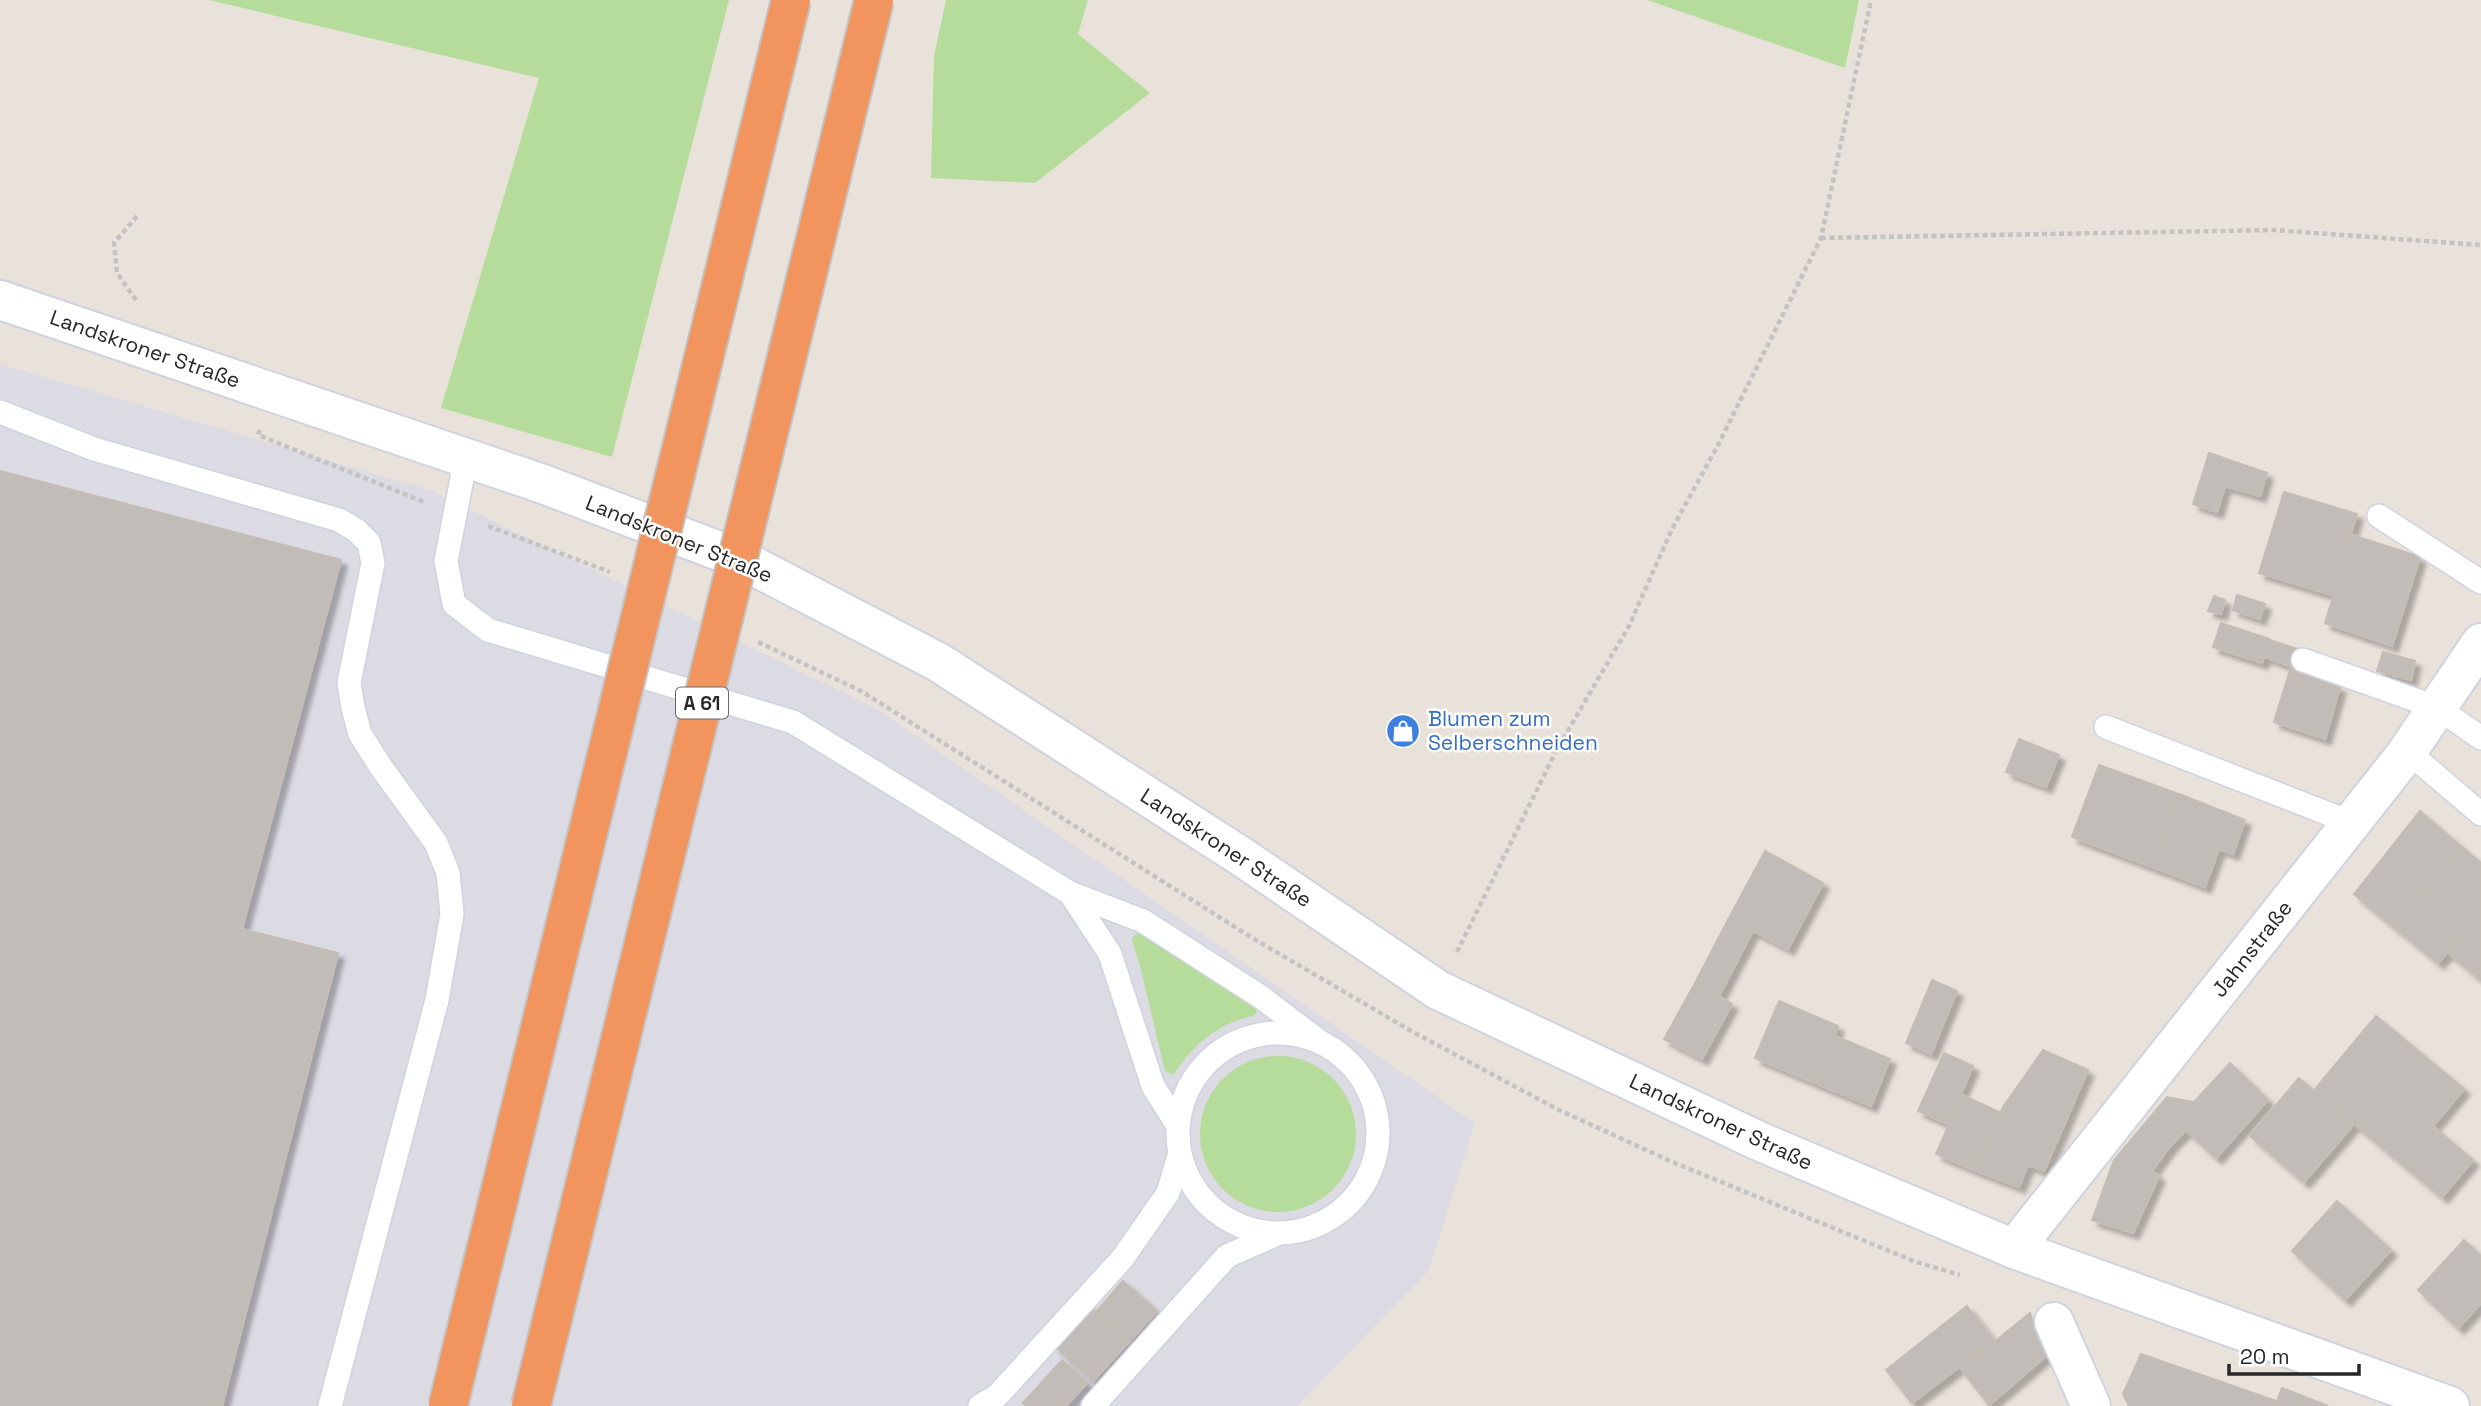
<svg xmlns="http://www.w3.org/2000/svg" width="2481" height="1406" font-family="'Space Grotesk',sans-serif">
	<defs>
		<filter id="shadow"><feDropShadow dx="6" dy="6" stdDeviation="2" flood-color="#0004"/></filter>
	</defs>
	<rect width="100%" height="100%" fill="#e9e2da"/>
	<path fill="#dcdae2" d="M0,364L432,491L879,710L1475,1123L1429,1270L1297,1406H0Z"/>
	<g fill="#b5dc9a">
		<path d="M209,0H729L612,457L441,408L539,78Z"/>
		<path d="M946,0H1088L1078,34L1150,93L1035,183L931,178L934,56Z"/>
		<path d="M1647,0H1859L1845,68Z"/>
		<path d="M1141,932L1257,1008L1256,1014C1249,1018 1242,1018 1235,1021C1208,1032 1189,1051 1173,1075L1165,1071L1141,970L1132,939L1134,935Z"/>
		<circle cx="1278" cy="1134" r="78"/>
	</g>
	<g fill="#c1bcb7" stroke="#c4bdb4" stroke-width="2" filter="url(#shadow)">
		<path d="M2209,453L2267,473L2260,496L2225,486L2217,512L2193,504Z"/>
		<path d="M0,471L341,560L242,929L338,953L222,1406H0Z"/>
		<path d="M2284,492L2357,514L2332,595L2259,573Z"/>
		<path d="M2352,535L2420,557L2392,646L2325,623Z"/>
		<path d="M2237,595L2265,604L2260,619L2233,610Z"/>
		<path d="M2214,596L2225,600L2221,614L2208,611Z"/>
		<path d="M2221,623L2269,639L2262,663L2213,647Z"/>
		<path d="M2270,640L2300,650L2295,668L2265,657Z"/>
		<path d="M2383,652L2415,661L2411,680L2377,671Z"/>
		<path d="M2290,670L2340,687L2325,739L2274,722Z"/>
		<path d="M2019,739L2059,755L2046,787L2006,772Z"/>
		<path d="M2099,765L2179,794L2152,867L2072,837Z"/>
		<path d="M2179,794L2245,820L2233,854L2219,849L2205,887L2152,867Z"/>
		<path d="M2420,811L2463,848L2395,928L2354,894Z"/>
		<path d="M2463,848L2481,863V913L2438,963L2396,928Z"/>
		<path d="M1765,851L1823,883L1788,949L1729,918Z"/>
		<path d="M2481,913V980L2447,952Z"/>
		<path d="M1729,918L1753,931L1719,996L1695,983Z"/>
		<path d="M1932,980L1957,991L1931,1054L1906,1043Z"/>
		<path d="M1695,983L1732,1004L1702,1059L1664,1039Z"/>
		<path d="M1779,1001L1838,1026L1815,1083L1755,1058Z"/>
		<path d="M2376,1016L2464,1089L2433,1126L2473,1160L2442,1197L2314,1090Z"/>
		<path d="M1835,1036L1890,1059L1871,1106L1815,1083Z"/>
		<path d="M2043,1050L2088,1070L2044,1171L2028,1165L2019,1187L1974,1170L2003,1107Z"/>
		<path d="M1944,1053L1973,1066L1948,1124L1918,1111Z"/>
		<path d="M2230,1063L2268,1100L2216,1158L2186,1130L2171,1145L2142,1127L2167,1097L2194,1102Z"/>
		<path d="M2299,1078L2353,1125L2304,1182L2250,1136Z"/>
		<path d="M1962,1095L1999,1112L1974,1170L1936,1154Z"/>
		<path d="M2142,1127L2171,1145L2152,1171L2159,1176L2133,1233L2092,1220L2114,1160Z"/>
		<path d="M2337,1201L2391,1250L2345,1300L2292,1251Z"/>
		<path d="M2464,1240L2481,1256V1303L2458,1328L2418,1290Z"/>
		<path d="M1123,1281L1157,1311L1129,1342L1096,1312Z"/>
		<path d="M1090,1306L1129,1342L1093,1381L1054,1345Z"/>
		<path d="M1967,1306L1994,1340L1912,1403L1886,1370Z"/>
		<path d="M2030,1313L2046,1356L1989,1405L1961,1369Z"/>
		<path d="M2141,1354L2276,1401L2275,1406H2129L2123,1394Z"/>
		<path d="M1062,1360L1087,1383L1066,1406H1026L1023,1403Z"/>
		<path d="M2282,1388L2328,1406H2275Z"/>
	</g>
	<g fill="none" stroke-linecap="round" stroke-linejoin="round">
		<g stroke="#cfd3e0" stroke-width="26">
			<g id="lane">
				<path d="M0,412L94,449L339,520L356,530L369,543L373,563L349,683L353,708L360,734L381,767L436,843L448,873L452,914L437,1000L330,1406"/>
				<path d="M466,458L446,561L454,604L488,630L793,722L1070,893L1143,921L1261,997L1320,1042"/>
				<path d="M2379,516L2481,582"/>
				<path d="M2303,660L2438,708L2481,738"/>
				<path d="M2106,727L2352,823"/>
				<path d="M2407,751L2481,814"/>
				<path d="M1070,893L1110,954L1153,1086L1177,1124"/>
				<circle cx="1278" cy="1133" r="100"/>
				<path d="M980,1406L997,1396L1122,1259L1168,1193L1179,1156"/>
				<path d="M1093,1406L1227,1256L1277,1234"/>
			</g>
		</g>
		<g stroke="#cfd3e0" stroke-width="42">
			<g id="street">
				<path d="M2014,1249L2405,755L2481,643"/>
				<path d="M2054,1322L2091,1406"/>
			</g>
		</g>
		<g stroke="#cfd3e0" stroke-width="42">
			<path id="secondary" d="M0,300L543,484L740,559L938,662L1239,855L1438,990L1761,1142L2014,1249L2450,1406"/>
		</g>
		<g stroke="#c3c3c3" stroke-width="4.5" stroke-dasharray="5 3.5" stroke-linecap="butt">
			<path d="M1821,238L2274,230L2481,245"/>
			<path d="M136,300L117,273L114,243L138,215"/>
			<path d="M260,430L258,435L424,502"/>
			<path d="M488,526L610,572"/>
			<path d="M758,642L861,691L1254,939L1413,1032L1557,1109L1670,1161L1916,1262L1960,1275"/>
			<path d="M1457,952L1556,751L1629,626L1672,529L1718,445L1821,238L1871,0"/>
		</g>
		<use href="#lane" stroke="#fff" stroke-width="23"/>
		<use href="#street" stroke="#fff" stroke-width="38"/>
		<use href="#secondary" stroke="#fff" stroke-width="38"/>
		<g stroke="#c3c3c3" stroke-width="42" stroke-linecap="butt">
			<g id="highway-bridge">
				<path d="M448,1406L791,0"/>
				<path d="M531,1406L874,0"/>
			</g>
		</g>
		<use href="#highway-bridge" stroke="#f1945d" stroke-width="38"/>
	</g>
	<defs>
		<g id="shop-disc" transform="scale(1.75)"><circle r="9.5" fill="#3f7fe0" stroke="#fff"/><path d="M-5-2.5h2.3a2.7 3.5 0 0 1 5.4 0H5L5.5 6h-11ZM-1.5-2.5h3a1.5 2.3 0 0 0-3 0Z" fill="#fff"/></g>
	</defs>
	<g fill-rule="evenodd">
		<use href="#shop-disc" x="1403" y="731"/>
	</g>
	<g text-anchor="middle" stroke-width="5" stroke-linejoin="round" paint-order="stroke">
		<rect fill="#fff" stroke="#686868" stroke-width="2" x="676" y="687.5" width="52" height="31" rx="5"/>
		<g font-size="19" font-weight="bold" fill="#272727">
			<text x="702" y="710">A 61</text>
		</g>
		<g font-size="21" fill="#272727" stroke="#fff">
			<text transform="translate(145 349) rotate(19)" y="7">Landskroner Straße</text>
			<text transform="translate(679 539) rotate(22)" y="7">Landskroner Straße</text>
			<text transform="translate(1226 848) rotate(33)" y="7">Landskroner Straße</text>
			<text transform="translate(2252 949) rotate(-52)" y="7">Jahnstraße</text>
			<text transform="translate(1721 1122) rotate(25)" y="7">Landskroner Straße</text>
		</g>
		<g font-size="21" fill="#366cbe" stroke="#fff" text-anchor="start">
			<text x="1428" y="726">Blumen zum<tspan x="1428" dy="24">Selberschneiden</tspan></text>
		</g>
	</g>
	<path d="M2229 1364v10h130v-10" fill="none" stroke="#272727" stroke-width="3.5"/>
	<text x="2240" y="1364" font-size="21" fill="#272727" stroke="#ffffff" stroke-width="5" paint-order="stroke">20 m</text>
</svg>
